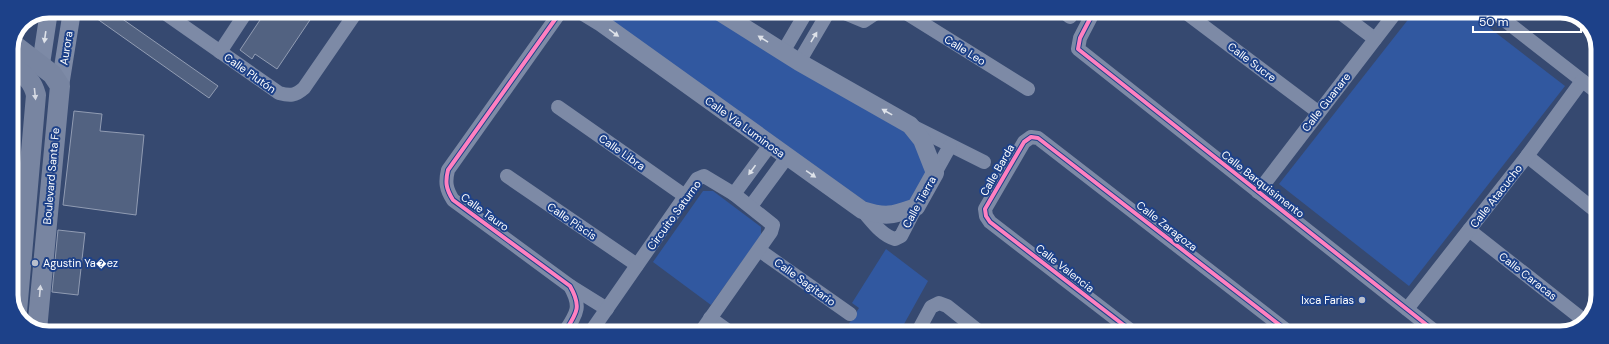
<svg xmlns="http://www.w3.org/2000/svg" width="1609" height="344" font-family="'DM Sans',sans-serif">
	<rect width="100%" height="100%" fill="#364970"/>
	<g fill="#3158a0">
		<path d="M596,11H703L912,135L928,171L909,204L877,210Z"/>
		<path d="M1414,12H1469L1565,86L1409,286L1279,184Z"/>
		<path d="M703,191H713L761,227V235L711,305L653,262Z"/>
		<path d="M886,249L928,281L899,333H843L859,308L852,303Z"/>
	</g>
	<g fill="#526281" stroke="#919cb3">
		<path d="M86,11H111L218,86L209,98Z"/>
		<path d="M266,11H316L277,69L255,54L252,59L240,50Z"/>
		<path d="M74,111L102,114L100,131L144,135L136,215L63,205Z"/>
		<path d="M58,230L85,233L78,295L52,292Z"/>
	</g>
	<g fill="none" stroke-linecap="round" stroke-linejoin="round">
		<g stroke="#7d8aa6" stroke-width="14">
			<path d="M162,11L279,93C290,96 295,96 304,88L357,11"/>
			<path d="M561,11L448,170C445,182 446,189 453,200L570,286C582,307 577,313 564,333"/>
			<path d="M840,11L864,21L873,15L876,11"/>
			<path d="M903,11L1028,89"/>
			<path d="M1062,11L1070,17"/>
			<path d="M1094,11L1080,38L1078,49L1437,333"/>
			<path d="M1185,12L1318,112"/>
			<path d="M1339,12L1375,39"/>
			<path d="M1494,12L1598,93"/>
			<path d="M220,52L247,11"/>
			<path d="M783,52L807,11"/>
			<path d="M799,62L829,11"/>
			<path d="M558,107L685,196"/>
			<path d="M912,126L984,162"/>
			<path d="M1527,156L1597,212"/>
			<path d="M935,173L950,146"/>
			<path d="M507,176L637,265"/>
			<path d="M1258,192L1396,12"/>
			<path d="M734,194L770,145"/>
			<path d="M751,206L787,157"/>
			<path d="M862,210C872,221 881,235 895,239L901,236L916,207"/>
			<path d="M1469,230L1586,322"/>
			<path d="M759,250L850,314"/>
			<path d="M570,286L607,309"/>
			<path d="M1407,309L1527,156L1582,81"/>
			<path d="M710,318L731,333"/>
			<path d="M590,333L697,179L704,176L734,194L773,225L771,232L700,333"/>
			<path d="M917,333L931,307L939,303L947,306L981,333"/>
			<path d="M1134,333L990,222L986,216L985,209L1024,142L1031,137L1038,138L1290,333"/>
		</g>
		<g stroke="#7d8aa6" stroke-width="18">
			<path d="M582,11L600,22L862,210C887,218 893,215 916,207L935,173L922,140L910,125L799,62L718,11"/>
			<path d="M41,64L49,11"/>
			<path d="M60,86L72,11"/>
		</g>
		<g stroke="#7885a1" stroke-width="20">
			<path d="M13,44L52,74L60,86L37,330"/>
			<path d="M11,66C24,75 32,79 36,95L17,312"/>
		</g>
		<g stroke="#1d4189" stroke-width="6">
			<g id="cycleway">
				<path d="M561,11L448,170C445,182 446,189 453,200L570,286C582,307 577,313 564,333"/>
				<path d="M1094,11L1080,38L1078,49L1437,333"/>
				<path d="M1134,333L990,222L986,216L985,209L1024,142L1031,137L1038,138L1290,333"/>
			</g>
		</g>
		<use href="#cycleway" stroke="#ff80c0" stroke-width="4"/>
	</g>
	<defs><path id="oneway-solid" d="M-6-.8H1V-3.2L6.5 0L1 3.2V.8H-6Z"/></defs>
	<g fill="#dee2e9">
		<use href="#oneway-solid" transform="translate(614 33) rotate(36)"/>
		<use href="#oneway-solid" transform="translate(45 37) rotate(98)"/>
		<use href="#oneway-solid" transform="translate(814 37) rotate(-59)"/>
		<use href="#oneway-solid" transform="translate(763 39) rotate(-148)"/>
		<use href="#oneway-solid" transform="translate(887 112) rotate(-151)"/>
		<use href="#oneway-solid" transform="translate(752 170) rotate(126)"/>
		<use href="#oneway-solid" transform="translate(811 174) rotate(35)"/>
	</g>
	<g fill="#d6dae3">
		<use href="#oneway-solid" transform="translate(35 94) rotate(84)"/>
		<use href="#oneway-solid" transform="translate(40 291) rotate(-85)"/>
	</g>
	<g fill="#b9bfcd" stroke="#1d4189" stroke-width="1.5">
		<circle cx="35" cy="263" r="4"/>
		<circle cx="1362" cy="300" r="4"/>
	</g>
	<g text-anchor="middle" stroke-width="4" stroke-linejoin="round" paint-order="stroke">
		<g font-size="11" fill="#fff" stroke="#1d4189">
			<text transform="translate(66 48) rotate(-81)" y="4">Aurora</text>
			<text transform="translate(965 50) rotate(32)" y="4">Calle Leo</text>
			<text transform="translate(1252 62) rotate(37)" y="4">Calle Sucre</text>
			<text transform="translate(250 73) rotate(35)" y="4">Calle Plutón</text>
			<text transform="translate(1326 102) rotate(-52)" y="4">Calle Guanare</text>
			<text transform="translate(745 127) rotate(36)" y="4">Calle Vía Luminosa</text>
			<text transform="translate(622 152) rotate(35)" y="4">Calle Libra</text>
			<text transform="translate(997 170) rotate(-60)" y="4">Calle Barda</text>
			<text transform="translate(51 176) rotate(-85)" y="4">Boulevard Santa Fe</text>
			<text transform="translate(1263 184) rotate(38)" y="4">Calle Barquisimento</text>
			<text transform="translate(1496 196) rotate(-52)" y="4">Calle Atacucho</text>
			<text transform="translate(919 202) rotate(-61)" y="4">Calle Tierra</text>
			<text transform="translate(485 212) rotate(36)" y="4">Calle Tauro</text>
			<text transform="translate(674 215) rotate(-54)" y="4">Circuito Saturno</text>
			<text transform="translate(572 221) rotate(34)" y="4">Calle Piscis</text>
			<text transform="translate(1167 226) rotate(38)" y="4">Calle Zaragoza</text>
			<text transform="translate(1065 268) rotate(38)" y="4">Calle Valencia</text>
			<text transform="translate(1528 276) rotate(38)" y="4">Calle Caracas</text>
			<text transform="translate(805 282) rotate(36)" y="4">Calle Sagitario</text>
		</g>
		<g font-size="11" fill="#fff" stroke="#1d4189" text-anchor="start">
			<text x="43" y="267">Agustin Ya�ez</text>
			<text x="1354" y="304" text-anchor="end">Ixca Farias</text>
		</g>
	</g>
	<path d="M0 0H1609V344H0ZM49 18H1560A31 31 0 0 1 1591 49V295A31 31 0 0 1 1560 326H49A31 31 0 0 1 18 295V49A31 31 0 0 1 49 18Z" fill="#1d4189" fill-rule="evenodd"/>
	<path fill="none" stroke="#fff" stroke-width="5" d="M49 18H1560A31 31 0 0 1 1591 49V295A31 31 0 0 1 1560 326H49A31 31 0 0 1 18 295V49A31 31 0 0 1 49 18Z"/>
	<path d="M1473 26v6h108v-6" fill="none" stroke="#ffffff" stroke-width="2"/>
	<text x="1479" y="26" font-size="12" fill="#ffffff" stroke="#1d4189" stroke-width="3" paint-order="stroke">50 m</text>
</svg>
